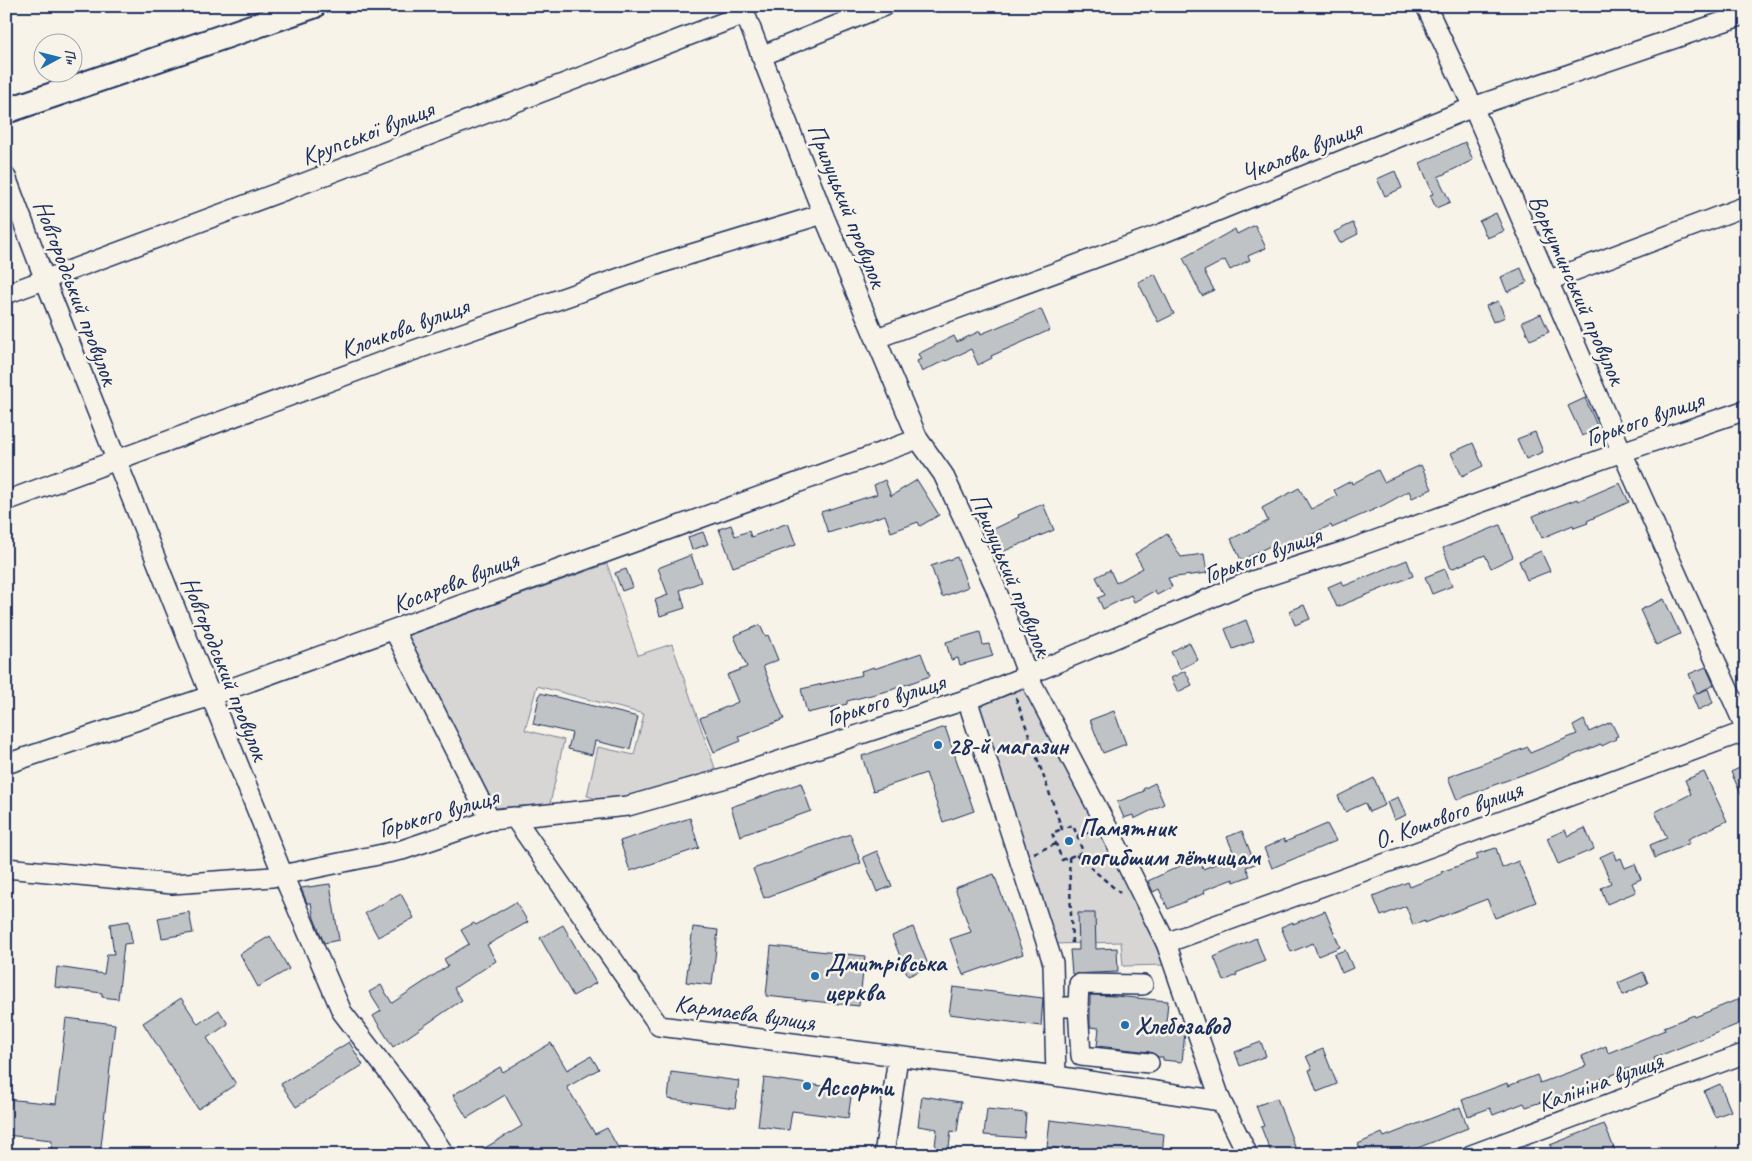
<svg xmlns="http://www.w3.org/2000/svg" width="1752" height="1161" font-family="Caveat,sans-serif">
	<rect width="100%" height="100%" fill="#f7f3e8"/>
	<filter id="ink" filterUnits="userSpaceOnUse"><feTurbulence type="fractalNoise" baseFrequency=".02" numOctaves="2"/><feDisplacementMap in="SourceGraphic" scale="10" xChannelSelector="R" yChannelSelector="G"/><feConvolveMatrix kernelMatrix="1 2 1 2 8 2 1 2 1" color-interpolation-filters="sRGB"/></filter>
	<g filter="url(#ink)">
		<g fill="#d7d6d4" stroke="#798299">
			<path d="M607,564L638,655L672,644L716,771L655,791L606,801L587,796L598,747L634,755L644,714L537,686L525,730L564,740L550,804L492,808L406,636Z"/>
			<path d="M1027,688L1152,930L1166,965L1123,966L1121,942L1054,944L975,707Z"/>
		</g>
		<g fill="#c0c3c5" stroke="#1b2f5e">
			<path d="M1465,142L1473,160L1438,177L1450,202L1436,208L1430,195L1433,194L1420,163Z"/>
			<path d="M1395,171L1402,188L1385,196L1377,179Z"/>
			<path d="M1496,213L1504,231L1487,238L1479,221Z"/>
			<path d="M1353,223L1358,234L1340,243L1334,232Z"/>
			<path d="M1255,225L1266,248L1248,256L1250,260L1230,270L1225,260L1204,271L1214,290L1202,296L1183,258L1235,229L1237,234Z"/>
			<path d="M1521,268L1527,283L1507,292L1501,277Z"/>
			<path d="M1155,274L1174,314L1158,322L1138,282Z"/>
			<path d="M1498,301L1505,317L1493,322L1486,306Z"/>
			<path d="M1041,309L1050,330L991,356L992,358L978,365L971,349L946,361L945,360L922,372L917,361L921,359L918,354L954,336L957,342L980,331L981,334Z"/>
			<path d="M1541,314L1549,332L1530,340L1522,322Z"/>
			<path d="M1585,398L1598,428L1582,436L1568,406Z"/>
			<path d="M1535,432L1543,452L1526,459L1517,439Z"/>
			<path d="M1473,443L1483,466L1462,476L1451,453Z"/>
			<path d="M1421,465L1432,489L1412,498L1409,491L1382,506L1332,528L1331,525L1275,552L1272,545L1241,560L1231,539L1268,521L1262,508L1299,488L1311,509L1337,496L1334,490L1351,481L1352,484L1378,470L1384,482Z"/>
			<path d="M885,480L891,496L917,480L939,515L920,526L918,522L891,532L885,515L828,533L821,512L877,494L874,485Z"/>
			<path d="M1620,483L1629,502L1587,521L1588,523L1574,528L1573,525L1542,538L1533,516L1577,499L1578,501Z"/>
			<path d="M1043,504L1054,530L1002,552L992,530L1019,517L1018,515Z"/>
			<path d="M788,523L796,545L733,567L719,529L731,525L735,536L749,531L751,537Z"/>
			<path d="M1500,525L1513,557L1491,568L1485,555L1451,569L1443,548Z"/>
			<path d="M703,532L708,544L692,550L688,537Z"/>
			<path d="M1167,534L1181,557L1204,554L1207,573L1168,578L1172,587L1157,595L1154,591L1134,602L1131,595L1103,609L1098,598L1105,595L1096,577L1110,570L1116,583L1143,568L1135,554Z"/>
			<path d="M1541,551L1550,571L1527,580L1519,561Z"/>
			<path d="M691,555L701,582L680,590L685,608L660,616L655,600L668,595L658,568Z"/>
			<path d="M957,557L968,587L942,597L931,566Z"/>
			<path d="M1407,560L1413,576L1337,607L1328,587L1342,581L1344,586Z"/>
			<path d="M626,569L633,587L622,591L615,573Z"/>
			<path d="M1445,569L1452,586L1432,594L1425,577Z"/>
			<path d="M1664,599L1680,634L1656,645L1640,610Z"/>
			<path d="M1304,605L1310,619L1295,625L1289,611Z"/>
			<path d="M1246,620L1254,641L1233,649L1225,629Z"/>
			<path d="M760,625L765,636L768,635L778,660L763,666L784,719L739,737L741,741L714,752L700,718L738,702L727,675L747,667L734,636Z"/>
			<path d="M980,632L983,645L989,644L993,656L960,665L958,658L951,660L946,642Z"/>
			<path d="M1189,642L1198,660L1180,669L1171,652Z"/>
			<path d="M921,653L930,676L891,690L847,701V704L807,713L801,689L862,675L861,671L874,667V669Z"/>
			<path d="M1706,667L1714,685L1697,693L1689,674Z"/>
			<path d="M1185,671L1192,685L1178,692L1171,678Z"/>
			<path d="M1708,689L1713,703L1698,710L1692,695Z"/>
			<path d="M540,693L638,717L630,749L595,741L592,755L568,749L572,733L533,724Z"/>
			<path d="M1114,711L1126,744L1103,753L1090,720Z"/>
			<path d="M1584,720L1589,732L1611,722L1618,736L1615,737L1616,739L1602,746L1601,744L1527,774V773L1494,785L1457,800L1448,777L1528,747L1530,753L1577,734L1573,726Z"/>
			<path d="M945,727L974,811L943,822L926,773L873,791L862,756Z"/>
			<path d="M1746,765V805L1731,772Z"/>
			<path d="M1704,772L1727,821L1688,839L1690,843L1655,858L1650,845L1667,838L1655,812L1691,794L1685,780Z"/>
			<path d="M1374,778L1385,805L1369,812L1365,803L1345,812L1338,796Z"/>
			<path d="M801,783L811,811L740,836L731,807Z"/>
			<path d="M1155,783L1164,804L1134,819L1133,815L1124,818L1117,802L1144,791L1143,789Z"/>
			<path d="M1398,797L1406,815L1394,820L1387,802Z"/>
			<path d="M690,818L699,848L630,871L620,841Z"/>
			<path d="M1327,824L1336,841L1272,868L1264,848L1284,839L1285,842Z"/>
			<path d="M1585,828L1594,849L1558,864L1547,838L1565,830L1568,836Z"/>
			<path d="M1242,831L1255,864L1246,867L1250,876L1234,882L1233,879L1204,890L1205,893L1168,909L1159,889L1153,892L1148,881L1199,857L1203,869L1235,856L1227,837Z"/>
			<path d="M850,834L861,863L764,898L753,869Z"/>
			<path d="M1496,848L1502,868L1518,861L1536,902L1495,918L1487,899L1425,923V921L1413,925L1406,906L1381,916L1373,896L1408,882L1410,887L1442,874L1441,872L1478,859L1476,854Z"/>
			<path d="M877,851L892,886L877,892L863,857Z"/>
			<path d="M1613,851L1616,860L1621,858L1625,868L1635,864L1641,879L1632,883L1636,892L1607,904L1601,888L1611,883L1600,857Z"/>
			<path d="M994,874L1023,954L963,975L950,939L971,932L955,888Z"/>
			<path d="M330,884L339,940L324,943L314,918L311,903H307L301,888Z"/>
			<path d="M401,894L414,918L378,937L365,913Z"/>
			<path d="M516,902L528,922L487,945L496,961L454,988L462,1000L393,1047L373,1016L381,1011L369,992L381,985L392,1003L448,966L444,959L469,944L461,930L474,923L476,925Z"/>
			<path d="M1325,911L1340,947L1318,956L1313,943L1291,952L1281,927L1293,922V924Z"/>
			<path d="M189,912L193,933L162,938L158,918Z"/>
			<path d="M1078,913H1095L1096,949L1117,948L1118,972L1072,974L1070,950H1079Z"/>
			<path d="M129,921L132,943L124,944L118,999L102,997V993L55,987L57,967L104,974L107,954H114L110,924Z"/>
			<path d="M563,925L596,983L573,996L540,938Z"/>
			<path d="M693,927L718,930L712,985L686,982Z"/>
			<path d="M913,927L929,967L908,976L892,936Z"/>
			<path d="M270,936L289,969L258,987L240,954Z"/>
			<path d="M1256,938L1265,961L1236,973L1237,975L1224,981L1214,957Z"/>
			<path d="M771,946L865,956L859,1006L766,996Z"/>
			<path d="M1345,950L1353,968L1342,973L1334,954Z"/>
			<path d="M1643,972L1648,983L1623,995L1618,983Z"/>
			<path d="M953,987L1043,998L1041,1026L949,1014Z"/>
			<path d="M1090,995L1115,996L1168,1001L1166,1024L1183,1025L1185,1032L1182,1062L1163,1060V1057H1158L1150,1052L1097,1046L1099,1028L1090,1027Z"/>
			<path d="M181,998L198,1024L219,1010L228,1024L207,1038L236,1084L198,1109L143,1023Z"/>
			<path d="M1739,999L1746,1016V1021L1654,1058L1658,1067L1633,1077L1630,1068L1579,1088L1580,1089L1526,1107L1524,1103L1493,1115L1490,1108L1468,1116L1462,1100L1507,1083L1508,1086L1537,1075L1540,1083L1586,1066L1582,1056L1606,1046L1608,1053L1665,1030L1664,1027L1694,1015L1695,1017Z"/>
			<path d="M66,1018L115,1024L100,1155H51L52,1140L6,1135V1099L56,1104Z"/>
			<path d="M349,1042L363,1065L296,1107L281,1084Z"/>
			<path d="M1261,1042L1266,1056L1240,1066L1235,1052Z"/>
			<path d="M551,1043L567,1070L591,1056L599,1069L567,1087L595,1134L607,1128L622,1155H473L522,1126L505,1095L467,1118L453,1095L500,1067L503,1072Z"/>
			<path d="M1323,1049L1337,1084L1317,1092L1309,1070L1312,1069L1306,1056Z"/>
			<path d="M671,1072L739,1081L735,1108L668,1099Z"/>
			<path d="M764,1078L852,1090L848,1118L792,1111L789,1130L758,1126Z"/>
			<path d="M1720,1084L1731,1111L1715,1117L1704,1091Z"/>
			<path d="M922,1096L961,1102L957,1132L951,1131L948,1155H934L937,1129L918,1126Z"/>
			<path d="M1277,1098L1283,1115L1298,1155H1272L1261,1127L1264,1126L1256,1106Z"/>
			<path d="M1460,1107L1468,1128L1410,1151L1409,1147L1390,1155H1363L1358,1144L1382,1133L1384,1137Z"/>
			<path d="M987,1109L1026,1113L1024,1138L984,1135Z"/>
			<path d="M1050,1120L1164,1134L1162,1155H1111L1047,1147Z"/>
			<path d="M1604,1124L1617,1155H1554L1550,1145Z"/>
		</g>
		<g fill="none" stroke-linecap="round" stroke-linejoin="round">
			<g stroke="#1b2f5e" stroke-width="22">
				<g id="minor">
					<path d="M742,6L823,214L918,439L943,474L995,586L1028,676L1122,855L1166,943L1221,1101L1248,1155"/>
					<path d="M1426,6L1473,107L1622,452L1746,729"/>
					<path d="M761,56L884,6"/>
					<path d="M6,177L45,280L174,605L283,875L342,1012L399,1086L445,1155"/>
					<path d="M1547,281L1746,206"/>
					<path d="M6,294L307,182L745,14"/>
					<path d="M877,338L1163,233L1473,107L1746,14"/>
					<path d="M6,501L392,358L665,262L823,214"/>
					<path d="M394,630L490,820L514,817L659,1026L1056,1076L1221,1101"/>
					<path d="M967,699L1053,963L1056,1076"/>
					<path d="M6,764L210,696L918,439"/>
					<path d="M6,868L172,884L272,877L402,850L490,820L628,806L733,776L980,695L1246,583L1348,550L1622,452L1746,410"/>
					<path d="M1166,943L1502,821L1746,731"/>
					<path d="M1065,1007H1078L1079,984L1143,985"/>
					<path d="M1078,1007L1081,1056L1149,1063"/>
					<path d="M884,1155L898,1057"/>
					<path d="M1471,1155L1746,1053"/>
				</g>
			</g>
			<g stroke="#1b2f5e" stroke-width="28">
				<path id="major" d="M6,111L313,6"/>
			</g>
			<g stroke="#1b2f5e" stroke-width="2.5" stroke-dasharray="5 4" stroke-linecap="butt">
				<path d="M1016,698L1062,829L1073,825L1083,852L1062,860L1052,833L1062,829"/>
				<path d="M1077,836L1090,832"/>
				<path d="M1034,853L1056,844"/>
				<path d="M1076,855L1120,893"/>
				<path d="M1069,857L1072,944"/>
			</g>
			<use href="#minor" stroke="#f7f3e8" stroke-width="19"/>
			<use href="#major" stroke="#f7f3e8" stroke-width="24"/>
		</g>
	</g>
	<g fill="#1f6fb2" stroke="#f7f3e8" stroke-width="2">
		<circle cx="938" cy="745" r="5"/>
		<circle cx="1069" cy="841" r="5"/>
		<circle cx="815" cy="976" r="5"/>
		<circle cx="1125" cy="1025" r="5"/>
		<circle cx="807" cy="1086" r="5"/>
	</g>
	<g text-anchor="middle" stroke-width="5" stroke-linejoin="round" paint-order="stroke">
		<g font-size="25" fill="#1b2f5e" stroke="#f7f3e8">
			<text transform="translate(367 132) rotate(-21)" y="9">Крупської вулиця</text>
			<text transform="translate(1301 150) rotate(-22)" y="9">Чкалова вулиця</text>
			<text transform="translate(848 205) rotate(68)" y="9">Прилуцький провулок</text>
			<text transform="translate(1578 289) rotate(66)" y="9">Воркутинський провулок</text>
			<text transform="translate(77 292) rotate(69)" y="9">Новгородський провулок</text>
			<text transform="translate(404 327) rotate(-20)" y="9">Клочкова вулиця</text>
			<text transform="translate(1644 418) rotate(-19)" y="9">Горького вулиця</text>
			<text transform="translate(1262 554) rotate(-20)" y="9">Горького вулиця</text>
			<text transform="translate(1012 574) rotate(67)" y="9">Прилуцький провулок</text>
			<text transform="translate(455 581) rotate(-21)" y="9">Косарева вулиця</text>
			<text transform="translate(226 668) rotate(68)" y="9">Новгородський провулок</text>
			<text transform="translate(885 699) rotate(-18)" y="9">Горького вулиця</text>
			<text transform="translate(438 812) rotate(-16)" y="9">Горького вулиця</text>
			<text transform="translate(1448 814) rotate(-20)" y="9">О. Кошового вулиця</text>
			<text transform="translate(745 1012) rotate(8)" y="9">Кармаєва вулиця</text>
			<text transform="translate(1600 1081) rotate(-20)" y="9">Калініна вулиця</text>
		</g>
		<g font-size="25" font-weight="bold" fill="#1b2f5e" stroke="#f7f3e8" text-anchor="start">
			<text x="948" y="754">28-й магазин</text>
			<text x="1079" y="836">Памятник<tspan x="1079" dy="29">погибшим лётчицам</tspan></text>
			<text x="825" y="971">Дмитрівська<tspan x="825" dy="29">церква</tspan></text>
			<text x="1135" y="1034">Хлебозавод</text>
			<text x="817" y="1095">Ассорти</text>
		</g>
	</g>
	<rect width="1752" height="1161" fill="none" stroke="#f7f3e8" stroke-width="25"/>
	<rect x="12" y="12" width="1727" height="1136" fill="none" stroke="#1b2f5e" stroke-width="2" filter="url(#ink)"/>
	<g transform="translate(58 58) rotate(83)"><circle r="24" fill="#f7f3e8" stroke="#9fa5b1"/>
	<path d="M0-4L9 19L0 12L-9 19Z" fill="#1f6fb2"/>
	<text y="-8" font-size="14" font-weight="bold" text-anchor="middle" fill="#1b2f5e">Пн</text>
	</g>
</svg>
